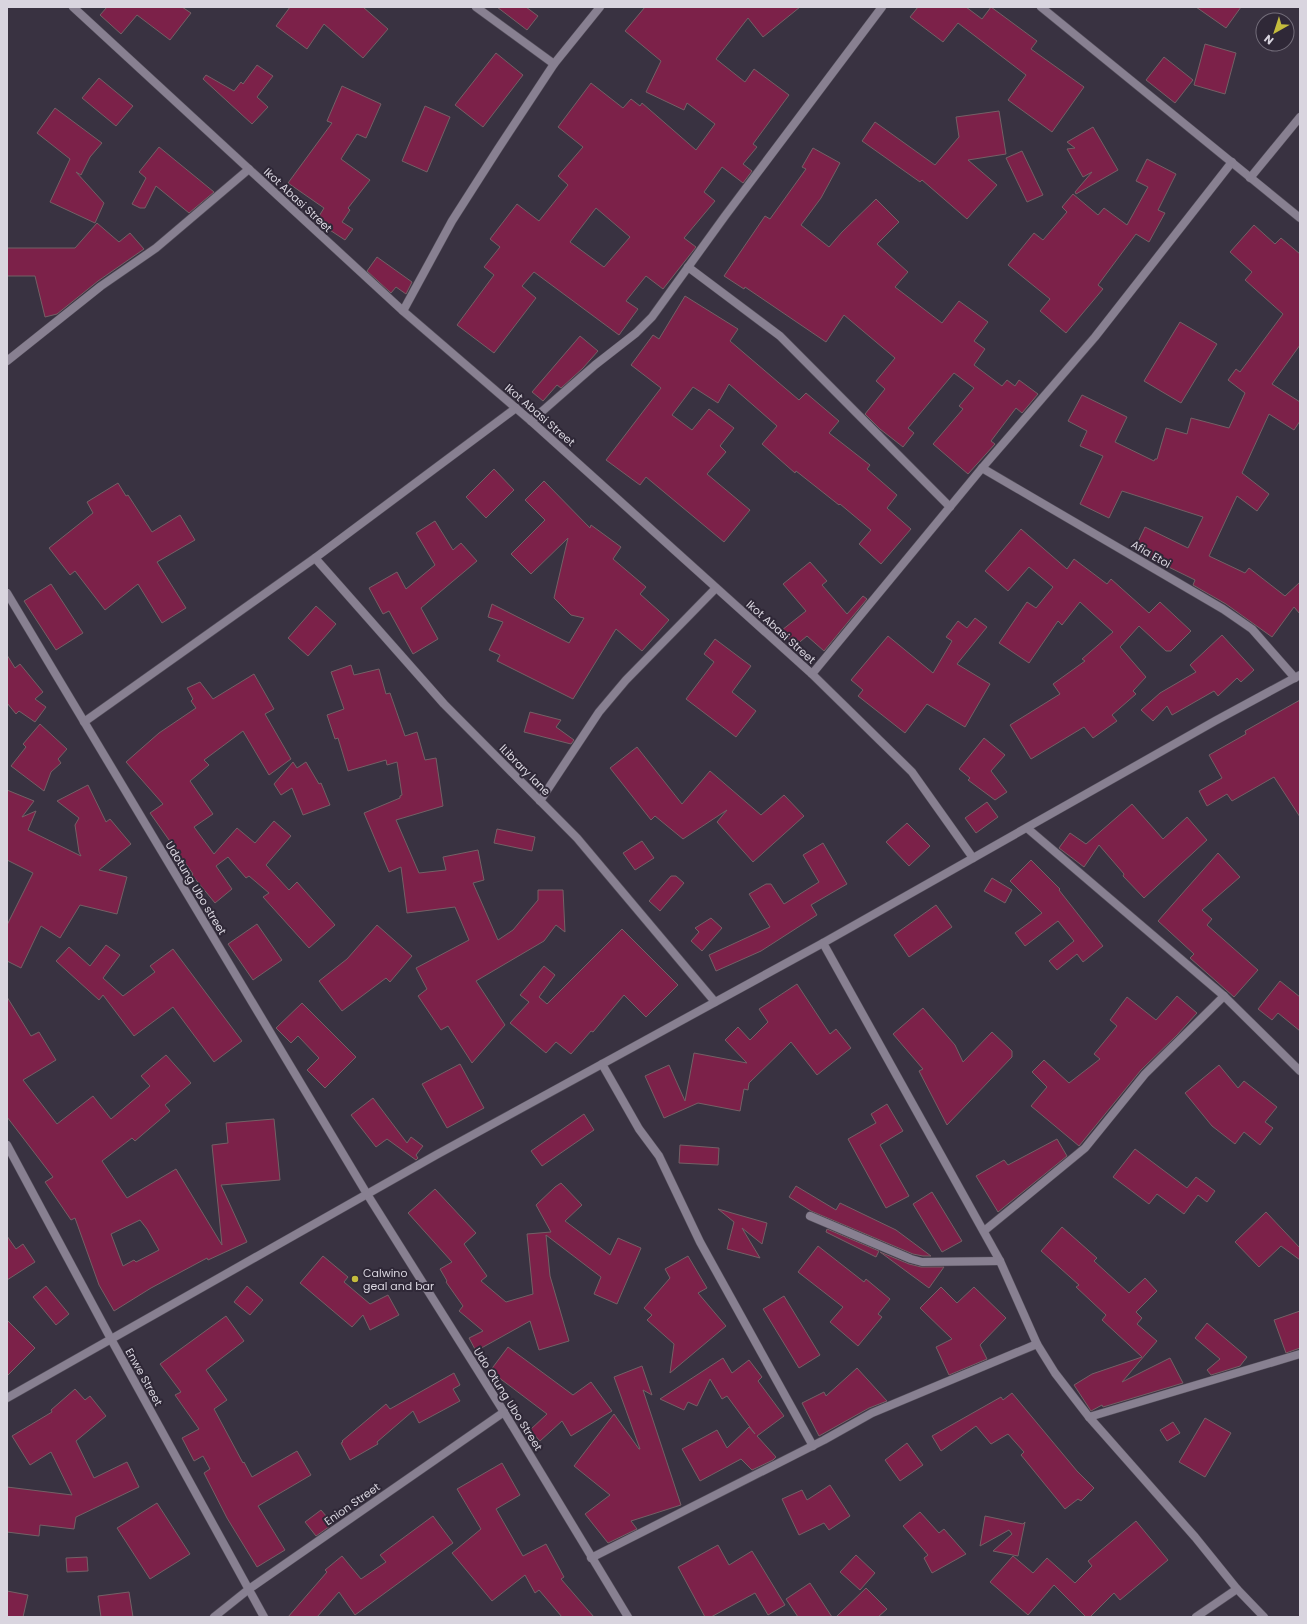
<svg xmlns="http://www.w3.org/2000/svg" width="1307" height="1624" font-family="Poppins,sans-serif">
	<rect width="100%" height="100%" fill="#393241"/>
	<g fill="#7c2149" stroke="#746066" fill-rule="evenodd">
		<path d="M107,7H182L191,13L170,40L137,15L121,34L100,15Z"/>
		<path d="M290,7H363L388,29L363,58L324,24L307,49L276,26Z"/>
		<path d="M497,7H526L538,16L527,30Z"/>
		<path d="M645,7H800L763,37L748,18L716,59L745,82L754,69L789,95L753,144L757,147L743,164L752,171L743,183L722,167L704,192L715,201L684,238L696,247L663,289L646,276L626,301L638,309L619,335L534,272L522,286L536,298L494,353L457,325L494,275L484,267L500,247L490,239L517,204L539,221L568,185L558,176L583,147L558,127L591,83L623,108L631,99L640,106L642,103L696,150L715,124L687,103L684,110L646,92L661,61L625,31ZM596,208L630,237L604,267L570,242Z"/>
		<path d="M918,7H966L982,19L991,7L1037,41L1031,49L1084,87L1052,132L1008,100L1026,75L958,23L943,42L910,17Z"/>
		<path d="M1196,7H1241L1226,28Z"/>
		<path d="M1205,44L1236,53L1225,94L1194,85Z"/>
		<path d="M496,53L523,75L483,127L455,105Z"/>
		<path d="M1164,57L1193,80L1175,103L1146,80Z"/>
		<path d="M257,65L273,76L257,97L268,107L252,124L203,79L206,75L234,91L241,82L243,84Z"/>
		<path d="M99,78L133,106L116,126L82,98Z"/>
		<path d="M342,86L381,104L366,138L357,134L341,159L370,180L348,208L350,210L342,222L353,229L345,240L316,221L324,208L288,183L332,123L327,121Z"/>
		<path d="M425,106L450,117L427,172L402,161Z"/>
		<path d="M55,108L102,143L90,157L81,175L76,172L104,203L95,223L50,202L70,159L37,133Z"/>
		<path d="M999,111L1006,154L968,160L997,185L967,219L922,180L920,182L862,141L875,122L935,165L959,137L956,117Z"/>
		<path d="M1093,127L1118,170L1076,194L1075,192L1092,172L1083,177L1067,149L1075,148L1067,142Z"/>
		<path d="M159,147L214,192L189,213L156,186L145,208H140L132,204L146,178L139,172Z"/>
		<path d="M813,148L840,163L821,198L801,225L829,247L842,232L876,199L899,222L877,244L908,272L895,287L942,323L959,301L988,322L974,341L985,349L974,365L1002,386L1007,380L1015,386L1019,380L1038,394L1022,413L1016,408L991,441L995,444L968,474L933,444L963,409L959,406L974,388L954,373L908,428L914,433L903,447L880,429L865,414L885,389L876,381L895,358L844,315L826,342L745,287L744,289L724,276L765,216L770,219L806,169L802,167Z"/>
		<path d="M1022,151L1043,195L1027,202L1006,158Z"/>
		<path d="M1147,159L1176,174L1158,210L1165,213L1149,242L1136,234L1098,285L1103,289L1066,333L1040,311L1050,299L1008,265L1034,233L1043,240L1067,212L1062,207L1073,194L1098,215L1104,208L1127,225L1148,187L1136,181Z"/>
		<path d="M97,223L119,242L130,233L144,249L98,281L57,314L45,317L35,276H7V248H75Z"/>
		<path d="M1254,225L1275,244L1281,238L1300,254V345L1272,384L1300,402V421L1294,430L1269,414L1242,473L1269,494L1257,511L1237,496L1209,556L1245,573L1249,568L1285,596L1300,582V614L1294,607L1272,637L1226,604L1193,585L1195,580L1134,550L1145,527L1188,548L1203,517L1122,491L1109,518L1080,504L1103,456L1080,446L1087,431L1068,421L1082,395L1127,417L1115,442L1154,461L1155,459H1157L1166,428L1187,434L1191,418L1229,428L1245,393L1228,380L1236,369L1240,372L1283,314L1245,280L1252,272L1230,252Z"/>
		<path d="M377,257L412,282L406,294L396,287L391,293L367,271Z"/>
		<path d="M685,296L738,329L730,341L799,400L806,393L839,421L829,433L870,465L867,469L897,495L887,508L911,529L881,564L859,544L871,530L840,504L839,505L796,471L795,473L762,444L777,426L729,384L718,403L693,387L672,415L692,430L709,409L734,428L720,446L726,452L707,474L750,510L724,542L646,477L640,485L606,460L661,388L631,365L653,335L659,339Z"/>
		<path d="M1180,322L1217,344L1181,403L1144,381Z"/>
		<path d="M580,336L598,351L583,368L561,388L557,385L543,401L532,392Z"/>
		<path d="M494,469L514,490L486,518L466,497Z"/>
		<path d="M544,481L590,528L591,525L621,547L613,559L646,587L640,594L669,620L642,651L616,629L573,699L497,661L500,655L489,650L503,622L488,617L492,604L569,643L584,618L571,615L554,598L568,538L531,574L511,554L545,520L525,500Z"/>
		<path d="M118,483L126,496L128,495L152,532L180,515L195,540L157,562L186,608L162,623L138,584L105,610L75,571L70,575L49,548L93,513L87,502Z"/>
		<path d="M435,521L453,550L461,543L477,561L421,608L438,639L413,654L389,611L383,614L369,588L397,572L406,589L435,565L416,533Z"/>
		<path d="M1021,529L1067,569L1074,559L1107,584L1111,579L1149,613L1160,602L1191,631L1171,651H1166L1139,626L1120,647L1146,677L1133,691L1136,694L1112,715L1117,721L1093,738L1084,727L1031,759L1010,725L1060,694L1053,684L1085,661L1082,659L1113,632L1080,602L1062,625L1058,621L1029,663L999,643L1027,602L1036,608L1053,587L1029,567L1008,591L985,571Z"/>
		<path d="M810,562L827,581L822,585L847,614L863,596L867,599L824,651L807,636L795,646L782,630L806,611L783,584Z"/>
		<path d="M51,584L83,633L56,650L24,601Z"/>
		<path d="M316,606L336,624L308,656L288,638Z"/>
		<path d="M975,618L987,627L957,664L990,684L965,727L927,704L905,733L858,696L863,690L851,680L888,636L933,673L952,641L946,637L958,621L967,628Z"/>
		<path d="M1222,635L1254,670L1241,682L1237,678L1218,696L1214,691L1172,715L1167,706L1153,721L1141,710L1160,693L1196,672L1190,665Z"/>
		<path d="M715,639L751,666L732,692L756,711L736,737L686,699L714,662L704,654Z"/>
		<path d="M7,655L15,668L20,664L43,692L35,699L46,707L35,722L19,711L16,714L7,703Z"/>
		<path d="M351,665L354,675L379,669L386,694L390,693L405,736L417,732L425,760L436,758L443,806L396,820L419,873L446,870L443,857L478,850L484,880L473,883L498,940L513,930L538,900V890H563L565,932L556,925L544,941L476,981L505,1025L472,1063L448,1026L441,1030L418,996L427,989L416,968L469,940L455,907L407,913L401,867L389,872L364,813L400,798V796L402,795L397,762L387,765L386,760L348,771L338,738L335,739L327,715L344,709L331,672Z"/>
		<path d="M254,674L274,709L265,714L291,759L269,775L243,731L204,760L209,765L190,781L213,814L194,827L214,854L237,828L255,843L274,821L291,836L266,865L289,890L297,882L335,925L309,948L263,897L269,893L249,876L246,878L228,857L216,866L232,889L215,903L192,875L193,874L150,813L163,804L126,762L159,733L196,708L191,701L193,699L187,688L200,682L213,699Z"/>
		<path d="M1300,700V817L1274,777L1232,801L1227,794L1207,806L1199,791L1222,778L1209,755L1246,734L1245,731Z"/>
		<path d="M530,712L561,720L556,727L574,740L571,744L524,732Z"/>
		<path d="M40,724L67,749L58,759L61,763L51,772L44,791L11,766L26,747L23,744Z"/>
		<path d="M984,738L1005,755L991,771L1007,792L995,800L968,780L970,778L959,769Z"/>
		<path d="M637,747L682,804L710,771L761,815L784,795L804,816L753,862L717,822L727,810L683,839L655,816L651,820L610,768Z"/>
		<path d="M293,762L297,768L306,762L319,784L321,783L330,805L303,815L292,788L281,795L274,784Z"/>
		<path d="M88,785L106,822L110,819L131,844L99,870L127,877L117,914L80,905L60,938L41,926L21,968L7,961V925L33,873L7,860V790L34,801L22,817L36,811L28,830L81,856L79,852L75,825L79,818L57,801Z"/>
		<path d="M987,802L998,817L976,833L965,818Z"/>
		<path d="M1132,804L1163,839L1187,817L1207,840L1144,898L1123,876L1124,874L1099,845L1084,867L1059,848L1070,833L1086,844Z"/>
		<path d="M907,823L930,846L909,866L886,842Z"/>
		<path d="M497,829L535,837L532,851L494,843Z"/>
		<path d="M642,841L654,858L635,870L623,853Z"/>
		<path d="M823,843L847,884L811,905L817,915L761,951L716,971L709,955L770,927L749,894L766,884H771L784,904L819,882L803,855Z"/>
		<path d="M1218,853L1240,877L1202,910L1212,919L1207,925L1258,970L1234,997L1190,958L1194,954L1158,921Z"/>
		<path d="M1031,860L1060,889L1059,890L1103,946L1083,962L1077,954L1057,970L1049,961L1074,941L1058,921L1025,946L1015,933L1042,913L1010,881Z"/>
		<path d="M671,876H676L684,883L660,911L649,901Z"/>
		<path d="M992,878L1012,890L1005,903L984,891Z"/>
		<path d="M936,905L952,927L909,957L894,935Z"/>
		<path d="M711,918L722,928L702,951L691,941L699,932L695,928Z"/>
		<path d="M257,924L282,960L253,980L228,944Z"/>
		<path d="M377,925L412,956L390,982L386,978L342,1011L319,981L347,959Z"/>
		<path d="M622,929L678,985L646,1017L624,995L593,1032L591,1031L571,1054L556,1042L546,1053L510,1023L529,1002L520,995L544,966L555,975L539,997L547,1004Z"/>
		<path d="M106,945L120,955L103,978L123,996L155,972L150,966L173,949L242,1041L214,1062L173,1007L134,1036L103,995L99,1000L56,961L69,947L90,966Z"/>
		<path d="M1280,981L1300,997V1031L1278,1013L1272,1020L1258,1009Z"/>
		<path d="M797,984L830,1034L836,1029L851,1048L817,1075L791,1042L749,1083L748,1090L744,1089L740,1111L698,1103L664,1118L645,1076L669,1065L685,1101L694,1053L747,1063L725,1040L738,1027L750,1040L768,1022L759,1009Z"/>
		<path d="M1177,996L1197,1013L1177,1035L1141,1070L1079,1146L1031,1106L1047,1087L1032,1072L1044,1060L1069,1083L1100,1059L1094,1054L1117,1026L1110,1020L1127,997L1156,1020Z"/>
		<path d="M7,997L31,1036L39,1032L56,1060L23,1080L57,1124L93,1096L111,1119L150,1086L141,1076L166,1055L191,1083L165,1105L170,1111L135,1141L132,1138L102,1161L127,1198L176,1169L222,1245L212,1145L228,1143L226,1123L274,1119L280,1180L221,1185L247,1242L208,1260L207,1258L151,1288L114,1311L99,1285L75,1218L71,1220L45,1182L53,1177L7,1117ZM140,1220L147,1229L159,1250L136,1262L134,1260L123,1266L111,1234Z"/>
		<path d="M302,1003L356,1057L325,1088L307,1070L319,1058L298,1036L291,1043L276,1028Z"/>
		<path d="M923,1008L955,1045L963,1062L992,1032L1012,1051V1057L947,1125L919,1071L923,1069L893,1034Z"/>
		<path d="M460,1064L484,1108L447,1128L422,1084Z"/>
		<path d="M1219,1065L1238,1088L1244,1081L1277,1107L1265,1122L1273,1128L1260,1145L1244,1132L1235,1144L1212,1126L1185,1093Z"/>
		<path d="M373,1098L407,1143L411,1137L423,1146L416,1155L418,1158L416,1160L387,1139L376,1147L351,1115Z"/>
		<path d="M887,1104L903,1131L880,1145L909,1196L886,1208L848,1139L876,1123L871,1114Z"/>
		<path d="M584,1114L594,1130L542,1166L531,1151Z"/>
		<path d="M1057,1139L1067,1156L998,1212L976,1176L1004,1160L1008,1165Z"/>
		<path d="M680,1145L719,1148L718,1165L679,1163Z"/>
		<path d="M1135,1149L1187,1188L1196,1177L1215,1191L1207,1202L1198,1195L1184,1214L1157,1194L1149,1204L1113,1177Z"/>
		<path d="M561,1183L582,1205L565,1221L610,1255L618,1238L641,1248L617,1304L594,1294L601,1277L546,1235L550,1276L569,1341L539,1350L530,1321L476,1351L469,1338L483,1331L459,1311L463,1306L446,1282L447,1281L440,1269L452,1262L408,1213L435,1189L476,1233L464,1244L487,1276L481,1281L506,1302L533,1294L527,1234L551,1232L536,1205L555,1187Z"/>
		<path d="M796,1186L836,1210L840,1203L896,1230L931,1256H923L913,1254L811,1211L789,1197Z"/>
		<path d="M932,1192L962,1241L942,1252L913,1204Z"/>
		<path d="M718,1209L767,1223L762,1244L742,1228L760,1258L727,1249L734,1222Z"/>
		<path d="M1266,1212L1300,1248V1260L1281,1246L1259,1267L1235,1242Z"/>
		<path d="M1062,1227L1097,1258L1094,1261L1129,1293L1145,1278L1157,1291L1136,1312L1142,1318L1137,1324L1157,1341L1122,1382L1170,1358L1183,1383L1103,1407L1102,1405L1091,1411L1074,1385L1092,1374L1142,1357L1102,1320L1106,1315L1076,1287L1079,1285L1041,1251Z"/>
		<path d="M827,1229L879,1251L876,1257L826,1232Z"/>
		<path d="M7,1236L16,1249L23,1244L35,1262L7,1280Z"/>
		<path d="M818,1246L864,1282L866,1279L890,1299L878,1314L882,1317L858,1346L830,1322L843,1307L798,1272Z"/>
		<path d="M880,1252L909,1264L921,1267H944L929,1288Z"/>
		<path d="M323,1256L348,1277L344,1282L370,1304L388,1295L399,1315L370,1330L363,1315L352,1327L300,1283Z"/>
		<path d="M688,1256L707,1288L698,1293L726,1326L670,1373L674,1344L647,1320L652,1315L644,1308L670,1278L665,1269Z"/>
		<path d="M46,1286L69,1314L56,1325L33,1297Z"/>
		<path d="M247,1286L263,1300L250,1315L234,1302Z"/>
		<path d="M941,1287L957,1303L974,1287L1006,1318L980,1345L987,1359L949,1375L936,1347L952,1339L920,1308Z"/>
		<path d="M784,1296L820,1355L799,1368L763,1309Z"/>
		<path d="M1300,1311V1348L1286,1353L1274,1320Z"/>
		<path d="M226,1316L244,1341L206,1370L227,1400L214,1409L243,1463L244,1462L252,1477L297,1451L311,1475L258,1506L285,1550L257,1567L227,1518L204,1473L210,1469L203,1456L194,1461L182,1438L199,1429L175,1395L181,1392L160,1364Z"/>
		<path d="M7,1320L35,1348L7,1376Z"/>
		<path d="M1207,1323L1247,1357L1240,1366L1211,1375L1207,1370L1220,1359L1195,1338Z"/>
		<path d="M508,1347L573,1395L591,1382L612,1411L571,1436L562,1421L540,1441L530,1430L547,1414L490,1371Z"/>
		<path d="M723,1358L732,1373L749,1360L762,1377L758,1381L784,1416L757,1436L776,1457L773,1460L752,1470L741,1459L700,1481L682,1449L717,1430L727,1448L749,1427L755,1434L727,1396L722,1399L710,1379L697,1406L688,1402L684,1410L660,1399Z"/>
		<path d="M642,1366L652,1395L643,1390L681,1505L631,1521L637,1529L608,1543L585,1514L610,1495L574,1466L614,1414L639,1449H640L614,1377Z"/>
		<path d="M857,1368L887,1401L869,1408L819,1436L802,1403L824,1392L826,1396Z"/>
		<path d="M454,1373L460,1385L453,1389L460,1401L419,1423L413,1411L377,1442L378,1444L350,1460L341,1443L343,1442L342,1441L386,1404L390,1409Z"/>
		<path d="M75,1389L85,1400L90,1396L106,1416L76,1441L94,1478L127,1462L139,1487L76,1517L74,1529L40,1525L39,1536L7,1532V1487L72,1495L51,1452L30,1465L12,1436L52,1412L51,1410Z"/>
		<path d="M1012,1393L1077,1471L1094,1488L1081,1501L1078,1499L1065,1509L1021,1455L1024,1452L1008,1434L991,1444L976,1426L941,1451L932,1436L1001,1397L1003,1400Z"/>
		<path d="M1205,1418L1231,1433L1205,1477L1179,1462Z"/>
		<path d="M1173,1422L1180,1433L1167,1441L1160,1430Z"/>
		<path d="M907,1443L923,1465L900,1481L885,1460Z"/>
		<path d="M502,1463L520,1495L496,1509L523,1556L546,1544L564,1577L561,1579L594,1617H562L539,1590L535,1593L525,1575L492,1601L452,1553L481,1529L457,1489Z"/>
		<path d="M830,1485L850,1516L829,1530L824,1523L799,1535L782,1499L802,1490L807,1500Z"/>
		<path d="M157,1503L190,1554L150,1579L117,1528Z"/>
		<path d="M321,1510L333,1524L316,1536L305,1522Z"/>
		<path d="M920,1512L939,1533L944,1529L966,1554L932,1573L924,1558L928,1555L903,1526Z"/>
		<path d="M433,1516L453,1543L355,1615L339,1592L317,1617H288L327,1572L325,1570L342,1556L361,1579L386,1562L380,1555Z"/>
		<path d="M985,1516L1023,1524L1025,1522L1018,1556L993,1551L1012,1534L1009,1530L980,1546Z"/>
		<path d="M1136,1521L1168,1560L1120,1600L1114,1593L1090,1617H1086L1054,1585L1028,1615L990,1582L1013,1556L1033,1573L1047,1558L1075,1583L1092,1566L1088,1561Z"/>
		<path d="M718,1545L729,1565L752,1551L785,1605L768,1615L755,1593L711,1617H705L678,1567Z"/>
		<path d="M856,1555L875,1573L860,1590L840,1572Z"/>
		<path d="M87,1557L88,1571L67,1572L66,1558Z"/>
		<path d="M810,1583L832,1617H798L786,1599Z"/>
		<path d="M866,1588L887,1609L878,1617H836Z"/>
		<path d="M7,1591L28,1595L23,1617H7Z"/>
		<path d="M129,1592L133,1617H101L98,1596Z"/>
	</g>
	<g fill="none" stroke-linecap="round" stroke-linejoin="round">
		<g stroke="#544e5b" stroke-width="9">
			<g id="minor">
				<path d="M73,7L403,311L531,421L812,674L912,772L973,858"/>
				<path d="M476,7L554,64"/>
				<path d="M1041,7L1300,218"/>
				<path d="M1250,178L1300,117"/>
				<path d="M688,267L780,336L950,507"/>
				<path d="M403,311L452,221L498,149L554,64L600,7"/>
				<path d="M7,361L101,286L156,248L249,169"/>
				<path d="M531,421L595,365L636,333L652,317L725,216L882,7"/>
				<path d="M982,468L1223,609L1252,629L1295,678"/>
				<path d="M315,558L444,704L577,838L715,1002"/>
				<path d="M7,593L367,1194L504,1412L628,1617"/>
				<path d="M812,674L982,468L1095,337L1232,162"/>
				<path d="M84,722L315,558L516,408"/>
				<path d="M540,801L599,712L626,680L716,588"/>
				<path d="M1027,828L1224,996L1300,1071"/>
				<path d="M823,943L1000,1261L1037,1344L1055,1373L1089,1417L1195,1537L1237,1589L1264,1617"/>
				<path d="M602,1064L639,1129L659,1156L700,1242L813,1446"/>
				<path d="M7,1145L111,1339L264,1617"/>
				<path d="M810,1216L911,1259L922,1262L1000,1261"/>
				<path d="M984,1231L1085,1148L1145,1074L1224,996"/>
				<path d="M1089,1417L1300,1354"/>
				<path d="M591,1558L824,1440L872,1413L1037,1344"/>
				<path d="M214,1617L249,1589L504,1412"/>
				<path d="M1196,1617L1237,1589"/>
			</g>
		</g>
		<g stroke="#544e5b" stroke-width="9">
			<path id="tertiary" d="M7,1398L436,1155L823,943L1215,721L1300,675"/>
		</g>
		<use href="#minor" stroke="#888091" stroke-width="8"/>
		<use href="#tertiary" stroke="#888091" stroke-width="8"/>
	</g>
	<circle fill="#c4bc3d" stroke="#2f2837" stroke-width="1.5" cx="355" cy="1279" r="4"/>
	<g text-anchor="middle" stroke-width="4" stroke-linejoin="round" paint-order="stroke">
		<g font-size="11" fill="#d9d5df" stroke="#2f2837">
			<text transform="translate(298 200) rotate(43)" y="4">Ikot Abasi Street</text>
			<text transform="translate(540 415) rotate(41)" y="4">Ikot Abasi Street</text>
			<text transform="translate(1151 554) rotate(30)" y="4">Afia Etoi</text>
			<text transform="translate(781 632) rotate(42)" y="4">Ikot Abasi Street</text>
			<text transform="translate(525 770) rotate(45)" y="4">lLibrary lane</text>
			<text transform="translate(196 888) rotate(59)" y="4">Udotung Ubo street</text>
			<text transform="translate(144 1377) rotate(61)" y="4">Enwe Street</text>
			<text transform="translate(508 1399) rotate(58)" y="4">Udo Otung Ubo Street</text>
			<text transform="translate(352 1504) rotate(-35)" y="4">Enion Street</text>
		</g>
		<g font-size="11" fill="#d9d5df" stroke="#2f2837" text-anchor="start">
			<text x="363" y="1277">Calwino<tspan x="363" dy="13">geal and bar</tspan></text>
		</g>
	</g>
	<rect width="1307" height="1624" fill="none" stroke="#d9d5df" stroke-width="16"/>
	<g transform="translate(1275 32) rotate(219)"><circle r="19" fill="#2f2837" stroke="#736d7a"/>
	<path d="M0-3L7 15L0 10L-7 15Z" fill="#c4bc3d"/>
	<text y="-6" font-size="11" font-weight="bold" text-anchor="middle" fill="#d9d5df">N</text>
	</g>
</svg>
